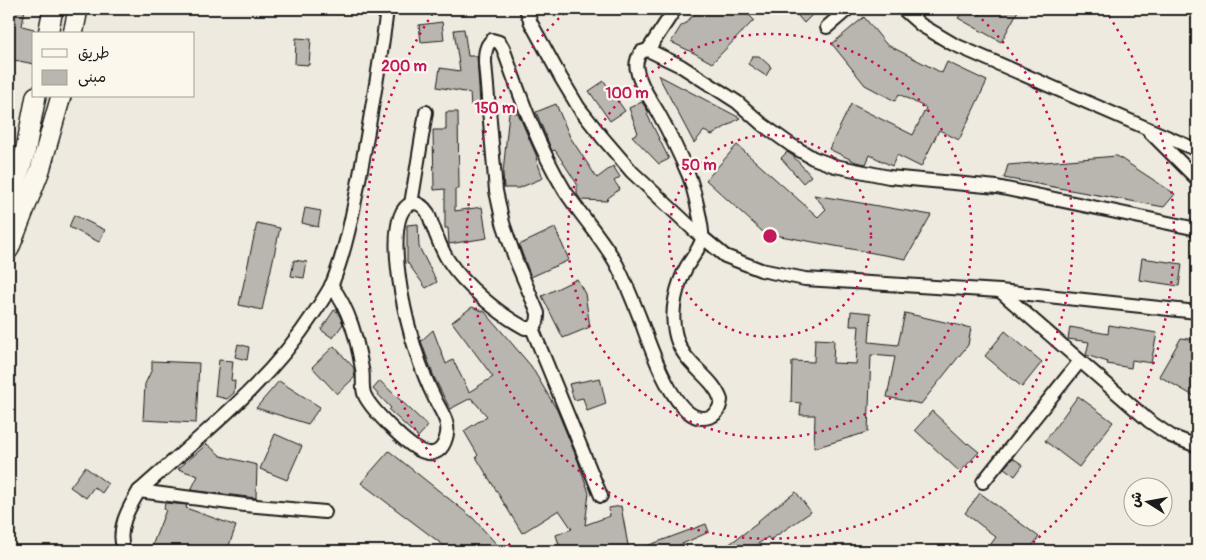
<svg xmlns="http://www.w3.org/2000/svg" width="1206" height="560" font-family="Pangolin,'Playpen Sans Arabic',sans-serif">
	<rect width="100%" height="100%" fill="#eeeadf"/>
	<filter id="ink" filterUnits="userSpaceOnUse"><feTurbulence type="fractalNoise" baseFrequency=".02" numOctaves="2"/><feDisplacementMap in="SourceGraphic" scale="10" xChannelSelector="R" yChannelSelector="G"/><feConvolveMatrix kernelMatrix="1 2 1 2 8 2 1 2 1" color-interpolation-filters="sRGB"/></filter>
	<g filter="url(#ink)">
		<g fill="#b9b6af" stroke="#1c1c1c">
			<path d="M9,9H25L22,26L34,29V64L9,59Z"/>
			<path d="M714,9H751L748,14L754,20L712,63L696,54L671,42L681,26L686,23L691,17L699,12L713,11Z"/>
			<path d="M792,9H818L804,23Z"/>
			<path d="M964,9H1019L1001,42L958,18Z"/>
			<path d="M864,17L886,44L942,73L947,62L987,81L959,140L939,130L921,167L897,155L892,166L870,155L866,164L856,162L829,149L851,104L913,135L926,108L899,94L895,101L865,85L832,44Z"/>
			<path d="M442,22L444,40L421,42L419,25Z"/>
			<path d="M464,29L468,56H477L480,104L471,106L470,93L437,87L440,68L460,71L454,30Z"/>
			<path d="M296,38L311,39L309,65L295,64Z"/>
			<path d="M752,56H759L771,67L766,76L748,64Z"/>
			<path d="M658,75L740,118L712,135L704,131L694,143Z"/>
			<path d="M604,81L625,111L610,121L589,91Z"/>
			<path d="M642,102L649,113L647,114L669,159L659,164L632,136L638,133L629,108Z"/>
			<path d="M556,104L570,137L597,178L613,166L620,177L614,181L620,189L608,198L607,201L581,200L577,194V184L555,150L552,151L536,112Z"/>
			<path d="M446,112H458L459,189H455V211L482,207L487,238L449,244L448,228H445V189L434,190L433,130H446Z"/>
			<path d="M509,112L518,113L537,157L536,158L543,178L519,188H504L503,173Z"/>
			<path d="M737,145L818,217L826,209L814,195L931,215L906,259L764,233L706,180Z"/>
			<path d="M787,152L793,156L811,176L803,183L781,158Z"/>
			<path d="M1117,156L1175,194L1164,207L1004,178L1008,165Z"/>
			<path d="M305,208L321,211L318,227L302,223Z"/>
			<path d="M74,215L105,230L99,242L69,227Z"/>
			<path d="M257,223L280,228L262,310L239,305Z"/>
			<path d="M418,224L419,247L437,282L426,288L407,262V225Z"/>
			<path d="M555,228L569,260L531,277L519,245Z"/>
			<path d="M1142,258L1182,264L1179,286L1139,280Z"/>
			<path d="M294,260L307,262L304,278L291,276Z"/>
			<path d="M577,279L585,294L590,327L563,338L542,296Z"/>
			<path d="M472,307L485,312L531,366L557,410L578,461L589,493L585,525L610,516L609,508L621,506L629,551H561L556,535L572,529L559,510L522,533L476,457L478,455L464,431L487,416L471,398L450,409L434,377L421,341L433,330L446,364L453,360L469,392L493,377L452,322Z"/>
			<path d="M334,310L338,312L343,324L333,338L321,330Z"/>
			<path d="M851,311L871,313L869,342L898,345L905,313L971,328L968,345L921,404L887,397L895,357L871,355L868,432L814,448L815,415H800L801,403L791,402L792,361L814,362L815,339L834,340L833,363L856,364L859,326H850Z"/>
			<path d="M1109,325L1157,333L1151,363L1132,360L1131,368L1107,364L1108,362L1086,355L1089,342L1068,339L1070,327L1108,334Z"/>
			<path d="M1005,331L1042,362L1022,387L985,356Z"/>
			<path d="M1181,338L1197,340V398L1159,376Z"/>
			<path d="M238,344L249,347L247,360L235,357Z"/>
			<path d="M334,346L354,368V373L355,377L337,394L312,367Z"/>
			<path d="M219,360L233,361L231,380L235,381L234,393L227,399L215,396Z"/>
			<path d="M152,361L199,363L196,423L143,420L145,384L152,369Z"/>
			<path d="M600,378L606,404L587,411L583,398L574,400L569,384Z"/>
			<path d="M279,381L320,407L308,424L256,408Z"/>
			<path d="M380,381L428,426L418,437L389,410L391,408L373,389Z"/>
			<path d="M1078,396L1113,422L1079,467L1045,441Z"/>
			<path d="M932,411L967,444L968,443L979,452L960,472L915,430Z"/>
			<path d="M275,434L302,446L287,480L260,469Z"/>
			<path d="M207,444L221,456L257,465L256,498L191,490L198,476L178,469Z"/>
			<path d="M389,451L473,518L499,547L492,551H451L361,483Z"/>
			<path d="M1013,458L1023,465L1015,476L1004,468Z"/>
			<path d="M85,467L108,484L102,493L94,487L86,498L70,487Z"/>
			<path d="M796,492L811,512L770,540L768,537L748,551H720L758,523L757,522L771,510Z"/>
			<path d="M980,493L1039,537L1028,551H994L996,548L991,544L996,537L965,513Z"/>
			<path d="M165,503L187,505L186,508L236,526L227,551H150L166,510L164,509Z"/>
			<path d="M706,524L709,532L666,551H637L636,550Z"/>
		</g>
		<g fill="none" stroke-linecap="round" stroke-linejoin="round">
			<g stroke="#1c1c1c" stroke-width="16">
				<g id="minor">
					<path d="M526,9L531,23L561,78L579,108L602,137L632,172L695,231L725,256L761,270L805,279L1000,291L1197,312"/>
					<path d="M903,9L921,25L953,44L1197,150"/>
					<path d="M827,27L848,9"/>
					<path d="M648,50L675,9"/>
					<path d="M1149,131L1197,179"/>
					<path d="M411,204L426,112"/>
					<path d="M331,285C350,310 357,339 362,369C364,378 361,388 365,396C372,410 409,448 424,452C436,456 443,449 446,438C451,423 441,412 435,399C418,365 408,329 401,291C398,273 389,214 410,204C419,201 424,207 428,213C434,229 439,246 448,260C464,285 499,314 525,328H532C538,324 538,319 538,313L516,261L503,223L496,191L485,63C485,54 485,46 492,40L499,42L503,48C520,96 538,147 565,191C581,216 603,239 617,265C626,283 634,303 641,321C649,343 676,428 709,417C717,415 720,408 721,400C712,374 681,365 675,332C670,311 677,284 687,266C692,258 700,248 702,239C704,230 693,186 689,176C680,155 670,134 659,114C651,100 640,86 637,70C635,63 637,58 641,52L648,50L681,66L737,102L763,125L791,145L813,158L835,166L889,177L997,187L1197,229"/>
					<path d="M1000,291L1149,421L1171,436L1197,446"/>
					<path d="M532,328L601,496"/>
					<path d="M983,482L1080,361"/>
					<path d="M139,491L245,505L325,512"/>
					<path d="M124,551C116,530 128,509 139,491C201,435 268,384 314,313C320,304 327,294 332,284C348,245 355,200 363,159C372,109 381,59 387,9"/>
				</g>
			</g>
			<g stroke="#1c1c1c" stroke-width="22">
				<g id="highway">
					<path d="M48,34L53,9"/>
					<path d="M73,34L78,9"/>
					<path d="M9,203L25,153L36,96"/>
					<path d="M9,249L40,170L61,96"/>
				</g>
			</g>
			<use href="#minor" stroke="#fbf7ec" stroke-width="12"/>
			<use href="#highway" stroke="#fbf7ec" stroke-width="19"/>
		</g>
	</g>
	<g fill="none" stroke="#c2185b" stroke-width="2.5" stroke-dasharray="2.5 5">
		<circle cx="770" cy="236" r="101"/>
		<circle cx="770" cy="236" r="202"/>
		<path d="M971 9A303 303 0 1 1 569 9"/>
		<path d="M516 550A404 404 0 0 1 435 10M1105 10A404 404 0 0 1 1024 550"/>
	</g>
	<circle cx="770" cy="236" r="8" fill="#c2185b" stroke="#fbf7ec" stroke-width="2.5"/>
	<g font-size="15" text-anchor="middle" font-weight="bold" fill="#c2185b" stroke="#fbf7ec" stroke-width="4.5" stroke-linejoin="round" paint-order="stroke">
		<text x="404" y="71">200 m</text>
		<text x="627" y="98">100 m</text>
		<text x="495" y="113">150 m</text>
		<text x="699" y="170">50 m</text>
	</g>
	<rect width="1206" height="560" fill="none" stroke="#fbf7ec" stroke-width="30"/>
	<rect x="15" y="15" width="1176" height="530" fill="none" stroke="#1c1c1c" stroke-width="2" filter="url(#ink)"/>
	<rect x="32" y="32" width="162" height="65" fill="#fbf7ec" stroke="#a29f99"/>
	<rect x="42" y="49" width="25" height="8" fill="#fbf7ec" stroke="#a29f99"/>
	<text x="78" y="58" font-size="15" fill="#1c1c1c">طريق</text>
	<rect x="42" y="70" width="25" height="15" fill="#b9b6af" stroke="#a29f99"/>
	<text x="78" y="82" font-size="15" fill="#1c1c1c">مبنى</text>
	<g transform="translate(1148 502) rotate(281)"><circle r="24" fill="#fbf7ec" stroke="#a29f99"/>
	<path d="M0-4L9 19L0 12L-9 19Z" fill="#1c1c1c"/>
	<text y="-8" font-size="14" font-weight="bold" text-anchor="middle" fill="#1c1c1c">ش</text>
	</g>
</svg>
